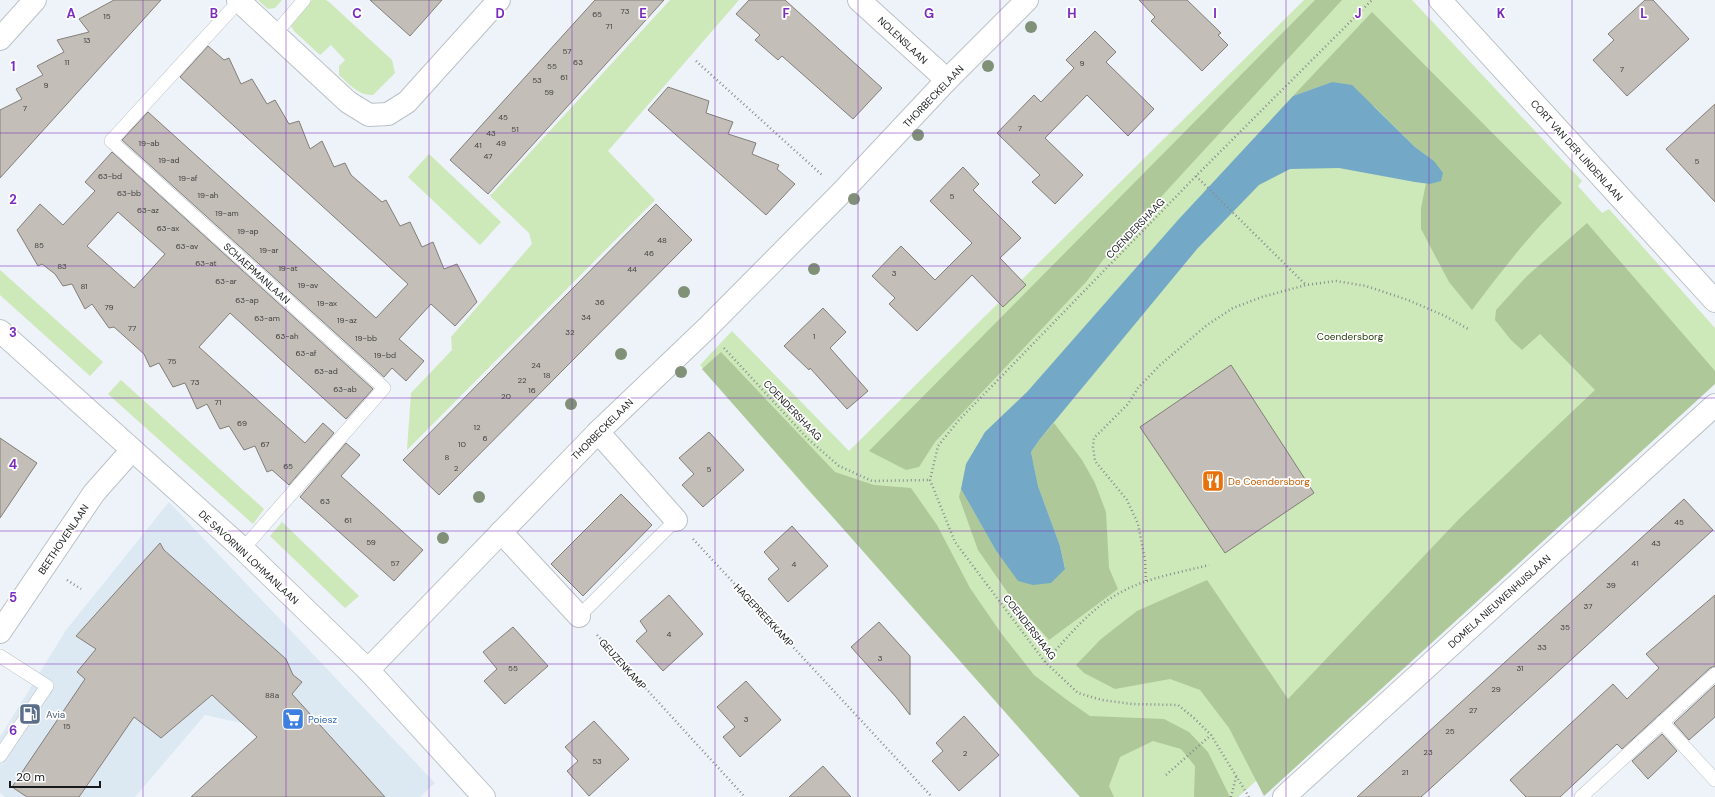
<svg xmlns="http://www.w3.org/2000/svg" width="1715" height="797" font-family="'DM Sans',sans-serif">
	<rect width="100%" height="100%" fill="#edf3f8"/>
	<path fill="#dce9f3" d="M169,502L435,783L420,797H322L255,726L205,715L135,797H5L0,793V737L66,630Z"/>
	<g fill="#cde8b9">
		<path d="M258,0H282L275,8L268,9Z"/>
		<path d="M312,0H326L329,2L392,60L395,73L373,95C359,96 349,84 339,75V66L345,60L331,45L320,55L294,31L290,24Z"/>
		<path d="M670,0H739L608,151L655,200L407,450L411,393L452,350L451,337L532,244L529,233L490,196Z"/>
		<path d="M1304,0H1412L1582,181L1578,186L1602,213L1609,209L1715,328V371L1238,797H1091L807,489L700,365L732,331L849,451Z"/>
		<path d="M429,154L501,222L480,245L408,177Z"/>
		<path d="M0,270L103,362L90,376L0,295Z"/>
		<path d="M121,380L264,509L253,524L108,394Z"/>
		<path d="M282,522L359,596L345,608L270,536Z"/>
	</g>
	<g fill="#aec899">
		<path d="M1315,0H1342L1103,260L1086,282L935,442L919,467L906,470L869,451Z"/>
		<path d="M1372,12L1562,203C1528,236 1501,272 1472,310L1449,282L1421,229V208L1426,183L1430,184L1434,161L1415,147L1375,107L1332,82L1293,96Z"/>
		<path d="M1587,223L1715,371V384L1264,796L1229,728L1200,690L1170,679L1115,689L1084,673L1076,665L1101,639L1137,611L1207,580L1288,699L1460,518L1595,390L1540,334L1522,350L1511,340L1495,320L1496,310L1527,276Z"/>
		<path d="M721,352L835,472L874,485L911,488L937,525L970,588L1001,633L1034,675L1067,700L1090,716L1164,719L1189,732L1208,752L1230,797H1194L1195,766L1181,749L1153,741L1120,757L1109,786L1114,797H1080L702,369Z"/>
		<path d="M1054,423L1082,460L1095,483L1106,512L1109,568L1118,589L1049,640L1010,596L978,550L959,497L961,489L995,549L1065,568L1060,546L1038,486L1031,452L1040,439Z"/>
	</g>
	<path fill="#73a9c6" d="M1332,82L1352,85L1415,147L1434,161L1443,173L1441,181L1430,184L1415,182L1339,168L1290,169L1259,185L1197,249L1040,439L1031,452L1038,486L1060,546L1065,569L1051,583L1033,585L1018,581L995,549L961,489L966,464L985,432L1027,392L1178,220L1293,96Z"/>
	<g fill="#c3beb8" stroke="#837e79" fill-rule="evenodd">
		<path d="M114,0H161L0,178V110L22,99L16,89L43,75L37,66L64,52L57,40L89,32L79,19Z"/>
		<path d="M370,0H442L410,36Z"/>
		<path d="M595,0H664L488,194L450,160Z"/>
		<path d="M749,0H785L882,88L853,119L782,56L778,60L755,40L760,35L736,14Z"/>
		<path d="M1139,0H1187L1221,33L1218,35L1228,45L1202,71L1151,21L1155,17Z"/>
		<path d="M1645,0H1653L1689,39L1627,96L1593,60L1614,40L1608,34Z"/>
		<path d="M1095,31L1116,52L1106,62L1154,109L1128,136L1087,95L1045,138L1083,175L1055,204L1032,182L1040,175L997,133L1034,95L1041,102L1074,68L1066,60Z"/>
		<path d="M208,46L224,60L229,58L241,84L252,79L267,104L275,100L289,124L299,121L310,149L322,141L334,167L345,163L351,175L382,202L386,200L400,226L410,222L422,247L433,242L444,269L457,264L477,302L455,326L431,304L399,339L424,361L406,381L392,368L384,377L122,140L148,112L376,318L408,284L180,77Z"/>
		<path d="M668,87L709,101L706,113L733,122L728,134L756,143L752,154L779,165L777,169L795,184L766,215L648,110Z"/>
		<path d="M1715,104V202L1666,149Z"/>
		<path d="M112,152L373,389L346,419L230,313L199,347L305,443L323,423L334,433L289,485L272,470L267,472L255,446L244,450L229,426L220,429L207,404L197,409L185,383L173,387L159,363L150,367L144,354L114,327L109,328L92,304L85,309L72,284L63,286L55,274L42,264L38,266L17,230L40,204L63,225L95,191L85,182ZM118,212L165,254L134,288L87,246Z"/>
		<path d="M963,167L979,184L973,190L1021,238L1000,258L1026,285L1003,307L972,275L917,331L889,304L895,298L872,276L901,246L935,280L972,243L930,201Z"/>
		<path d="M656,204L692,240L439,495L403,460Z"/>
		<path d="M823,308L846,332L830,348L868,391L847,409L810,368L809,370L784,346Z"/>
		<path d="M1231,365L1314,493L1225,553L1140,427Z"/>
		<path d="M709,432L744,470L703,507L682,485L694,474L679,458Z"/>
		<path d="M0,438L37,463L0,518Z"/>
		<path d="M346,443L360,455L341,476L423,550L394,581L300,497Z"/>
		<path d="M621,494L652,525L583,596L551,564Z"/>
		<path d="M1684,499L1713,530L1421,797H1357Z"/>
		<path d="M792,526L828,566L788,602L768,579L779,569L764,552Z"/>
		<path d="M160,543L164,550L286,659L293,675L302,682L292,694L385,797H191L257,737L212,695L161,738L134,717L79,797H27L12,787L85,679L77,672L96,649L76,636Z"/>
		<path d="M669,595L703,634L663,671L636,641L647,631L640,621Z"/>
		<path d="M1715,595V666L1710,668L1622,749L1617,744L1560,797H1526L1510,780L1613,684L1627,699L1659,668L1646,654Z"/>
		<path d="M879,622L910,656V715L896,697L851,647Z"/>
		<path d="M513,627L548,666L505,704L484,681L497,669L483,652Z"/>
		<path d="M746,681L781,720L740,757L723,737L735,727L717,707Z"/>
		<path d="M1715,685V717L1689,740L1674,723Z"/>
		<path d="M964,716L999,755L959,791L932,761L943,751L936,743Z"/>
		<path d="M594,721L629,759L589,796L567,771L578,761L565,747Z"/>
		<path d="M1662,734L1677,751L1648,779L1632,761Z"/>
		<path d="M823,766L851,797H789Z"/>
	</g>
	<g fill="none" stroke-linecap="round" stroke-linejoin="round">
		<g stroke="#bbc2c7" stroke-width="14">
			<g id="lane">
				<path d="M239,1L111,141L384,388L243,549"/>
				<path d="M275,34L304,0"/>
				<path d="M579,616L676,520"/>
				<path d="M0,656L47,686L0,756"/>
				<path d="M1662,722L1715,780"/>
				<path d="M1581,797L1715,674"/>
			</g>
		</g>
		<g stroke="#bbc2c7" stroke-width="24">
			<g id="street">
				<path d="M238,0L348,102L369,115L388,114L407,102L499,0"/>
				<path d="M859,0L947,80"/>
				<path d="M1440,0L1715,301"/>
				<path d="M0,39L35,0"/>
				<path d="M0,331L243,549L368,670L484,797"/>
				<path d="M598,432L676,520"/>
				<path d="M501,532L579,616"/>
				<path d="M0,632L94,493L132,450"/>
				<path d="M368,670L598,432L707,328L841,193L947,80L1027,0"/>
				<path d="M1284,797L1715,405"/>
			</g>
		</g>
		<g stroke="#898d90" stroke-width="2.5" stroke-dasharray="1 3" stroke-linecap="butt">
			<path d="M696,61L822,175"/>
			<path d="M1196,176L1306,285"/>
			<path d="M724,348L808,439L839,466L872,481L930,480"/>
			<path d="M693,539L932,797"/>
			<path d="M67,580L81,589"/>
			<path d="M1146,581L1145,560L1138,524L1127,500L1095,461L1093,447L1094,438L1128,404L1138,388L1160,365L1207,325L1233,308L1262,297L1306,285L1336,281L1366,286L1408,300L1445,316L1470,330"/>
			<path d="M597,635L745,797"/>
			<path d="M1045,662C1067,638 1088,611 1116,595C1144,578 1178,573 1209,565"/>
			<path d="M1166,775L1211,735"/>
			<path d="M1231,797L1236,777"/>
			<path d="M1249,797L1211,735L1194,718L1178,705L1132,704L1102,700L1078,693L1045,662L955,542L930,480L938,446L959,420L1196,176L1372,0"/>
		</g>
		<use href="#lane" stroke="#fff" stroke-width="13"/>
		<use href="#street" stroke="#fff" stroke-width="22"/>
	</g>
	<g fill="#819178">
		<circle cx="1031" cy="27" r="6"/>
		<circle cx="988" cy="66" r="6"/>
		<circle cx="918" cy="135" r="6"/>
		<circle cx="854" cy="199" r="6"/>
		<circle cx="814" cy="269" r="6"/>
		<circle cx="684" cy="292" r="6"/>
		<circle cx="621" cy="354" r="6"/>
		<circle cx="681" cy="372" r="6"/>
		<circle cx="571" cy="404" r="6"/>
		<circle cx="479" cy="497" r="6"/>
		<circle cx="443" cy="538" r="6"/>
	</g>
	<path fill="none" stroke="#7b2cbf" stroke-width="1" stroke-opacity="0.55" d="M143,0V797M286,0V797M429,0V797M572,0V797M715,0V797M858,0V797M1000,0V797M1143,0V797M1286,0V797M1429,0V797M1572,0V797M0,133H1715M0,266H1715M0,398H1715M0,531H1715M0,664H1715"/>
	<defs>
		<g id="restaurant-square" transform="scale(1.15)"><rect x="-9" y="-9" width="18" height="18" rx="4" fill="#e8710a" stroke="#fff"/><path d="M-5-6h1v4h1v-4h1v4h1v-4h1v5L-1.5 .5V6h-2V.5L-5-1ZM5-6V6H3V1.5H1.5Q1.5-4 5-6Z" fill="#fff"/></g>
		<g id="fuel-square" transform="scale(1.15)"><rect x="-9" y="-9" width="18" height="18" rx="4" fill="#5c6f8a" stroke="#fff"/><path d="M-5.5-6h7V0h2V4h1.3V-2.5L3-4.5l.8-.8L6-3V5H2.5V1h-1V6h-7ZM-4.2-4.7v3.2H.2V-4.7Z" fill="#fff"/></g>
		<g id="supermarket-square" transform="scale(1.15)"><rect x="-9" y="-9" width="18" height="18" rx="4" fill="#3f7fe0" stroke="#fff"/><path d="M-6-5.5h2.5l.6 2H6L4.5 2H-2.5L-4.4-4H-6ZM-1.5 3.2a1.3 1.3 0 1 0 .1 0ZM3 3.2a1.3 1.3 0 1 0 .1 0Z" fill="#fff"/></g>
	</defs>
	<g fill-rule="evenodd">
		<use href="#restaurant-square" x="1213" y="481"/>
		<use href="#fuel-square" x="30" y="714"/>
		<use href="#supermarket-square" x="293" y="719"/>
	</g>
	<g text-anchor="middle" stroke-width="3.5" stroke-linejoin="round" paint-order="stroke">
		<g font-size="8" fill="#434343">
			<text x="625" y="14">73</text>
			<text x="597" y="17">65</text>
			<text x="107" y="19">15</text>
			<text x="609" y="29">71</text>
			<text x="87" y="43">13</text>
			<text x="567" y="54">57</text>
			<text x="67" y="65">11</text>
			<text x="578" y="65">63</text>
			<text x="1082" y="66">9</text>
			<text x="552" y="69">55</text>
			<text x="1622" y="72">7</text>
			<text x="564" y="80">61</text>
			<text x="537" y="83">53</text>
			<text x="46" y="88">9</text>
			<text x="549" y="95">59</text>
			<text x="25" y="111">7</text>
			<text x="503" y="120">45</text>
			<text x="1020" y="131">7</text>
			<text x="515" y="132">51</text>
			<text x="491" y="136">43</text>
			<text x="149" y="146">19-ab</text>
			<text x="501" y="146">49</text>
			<text x="478" y="148">41</text>
			<text x="488" y="159">47</text>
			<text x="169" y="163">19-ad</text>
			<text x="1697" y="164">5</text>
			<text x="110" y="179">63-bd</text>
			<text x="188" y="181">19-af</text>
			<text x="129" y="196">63-bb</text>
			<text x="208" y="198">19-ah</text>
			<text x="952" y="199">5</text>
			<text x="148" y="213">63-az</text>
			<text x="227" y="216">19-am</text>
			<text x="168" y="231">63-ax</text>
			<text x="248" y="234">19-ap</text>
			<text x="662" y="243">48</text>
			<text x="39" y="248">85</text>
			<text x="187" y="249">63-av</text>
			<text x="269" y="253">19-ar</text>
			<text x="649" y="256">46</text>
			<text x="206" y="266">63-at</text>
			<text x="62" y="269">83</text>
			<text x="288" y="271">19-at</text>
			<text x="632" y="272">44</text>
			<text x="894" y="276">3</text>
			<text x="226" y="284">63-ar</text>
			<text x="308" y="288">19-av</text>
			<text x="84" y="289">81</text>
			<text x="247" y="303">63-ap</text>
			<text x="600" y="305">36</text>
			<text x="327" y="306">19-ax</text>
			<text x="109" y="310">79</text>
			<text x="586" y="320">34</text>
			<text x="267" y="321">63-am</text>
			<text x="347" y="323">19-az</text>
			<text x="132" y="331">77</text>
			<text x="570" y="335">32</text>
			<text x="287" y="339">63-ah</text>
			<text x="814" y="339">1</text>
			<text x="366" y="341">19-bb</text>
			<text x="306" y="356">63-af</text>
			<text x="385" y="358">19-bd</text>
			<text x="172" y="364">75</text>
			<text x="536" y="368">24</text>
			<text x="326" y="374">63-ad</text>
			<text x="547" y="378">18</text>
			<text x="522" y="383">22</text>
			<text x="195" y="385">73</text>
			<text x="345" y="392">63-ab</text>
			<text x="532" y="393">16</text>
			<text x="506" y="399">20</text>
			<text x="218" y="405">71</text>
			<text x="242" y="426">69</text>
			<text x="477" y="430">12</text>
			<text x="485" y="441">6</text>
			<text x="265" y="447">67</text>
			<text x="462" y="447">10</text>
			<text x="447" y="460">8</text>
			<text x="288" y="469">65</text>
			<text x="456" y="471">2</text>
			<text x="709" y="472">5</text>
			<text x="325" y="504">63</text>
			<text x="348" y="523">61</text>
			<text x="1679" y="525">45</text>
			<text x="371" y="545">59</text>
			<text x="1656" y="546">43</text>
			<text x="395" y="566">57</text>
			<text x="1635" y="566">41</text>
			<text x="794" y="567">4</text>
			<text x="1611" y="588">39</text>
			<text x="1588" y="609">37</text>
			<text x="1565" y="630">35</text>
			<text x="669" y="637">4</text>
			<text x="1542" y="650">33</text>
			<text x="880" y="661">3</text>
			<text x="513" y="671">55</text>
			<text x="1520" y="671">31</text>
			<text x="1496" y="692">29</text>
			<text x="272" y="698">88a</text>
			<text x="1473" y="713">27</text>
			<text x="746" y="722">3</text>
			<text x="67" y="729">15</text>
			<text x="1450" y="734">25</text>
			<text x="1428" y="755">23</text>
			<text x="965" y="756">2</text>
			<text x="597" y="764">53</text>
			<text x="1405" y="775">21</text>
		</g>
		<g font-size="10" fill="#181a1c" stroke="#fff">
			<text transform="translate(903 40) rotate(43)" y="4">NOLENSLAAN</text>
			<text transform="translate(933 96) rotate(-46)" y="4">THORBECKELAAN</text>
			<text transform="translate(1577 150) rotate(48)" y="4">CORT VAN DER LINDENLAAN</text>
			<text transform="translate(1135 228) rotate(-46)" y="4">COENDERSHAAG</text>
			<text transform="translate(257 273) rotate(42)" y="4">SCHAEPMANLAAN</text>
			<text transform="translate(793 410) rotate(46)" y="4">COENDERSHAAG</text>
			<text transform="translate(602 429) rotate(-45)" y="4">THORBECKELAAN</text>
			<text transform="translate(63 539) rotate(-56)" y="4">BEETHOVENLAAN</text>
			<text transform="translate(249 557) rotate(43)" y="4">DE SAVORNIN LOHMANLAAN</text>
			<text transform="translate(1499 601) rotate(-42)" y="4">DOMELA NIEUWENHUISLAAN</text>
			<text transform="translate(764 615) rotate(47)" y="4">HAGEPREEKKAMP</text>
			<text transform="translate(1030 627) rotate(52)" y="4">COENDERSHAAG</text>
			<text transform="translate(623 664) rotate(48)" y="4">GEUZENKAMP</text>
		</g>
		<g font-size="10" fill="#29410f" stroke="#fff">
			<text x="1350" y="340">Coendersborg</text>
		</g>
		<g font-size="10" fill="#c56008" stroke="#fff" text-anchor="start">
			<text x="1228" y="485">De Coendersborg</text>
		</g>
		<g font-size="10" fill="#4e5e75" stroke="#fff" text-anchor="start">
			<text x="46" y="718">Avia</text>
		</g>
		<g font-size="10" fill="#366cbe" stroke="#fff" text-anchor="start">
			<text x="308" y="723">Poiesz</text>
		</g>
	</g>
	<g font-size="13" text-anchor="middle" font-weight="bold" fill="#7b2cbf" stroke="#fff" stroke-width="3.5" stroke-linejoin="round" paint-order="stroke">
		<text x="71" y="18">A</text>
		<text x="214" y="18">B</text>
		<text x="357" y="18">C</text>
		<text x="500" y="18">D</text>
		<text x="643" y="18">E</text>
		<text x="786" y="18">F</text>
		<text x="929" y="18">G</text>
		<text x="1072" y="18">H</text>
		<text x="1215" y="18">I</text>
		<text x="1358" y="18">J</text>
		<text x="1501" y="18">K</text>
		<text x="1644" y="18">L</text>
		<text x="13" y="71">1</text>
		<text x="13" y="204">2</text>
		<text x="13" y="337">3</text>
		<text x="13" y="469">4</text>
		<text x="13" y="602">5</text>
		<text x="13" y="735">6</text>
	</g>
	<path d="M10 781v6h90v-6" fill="none" stroke="#181a1c" stroke-width="2"/>
	<text x="16" y="781" font-size="12" fill="#181a1c" stroke="#ffffff" stroke-width="3" paint-order="stroke">20 m</text>
</svg>
